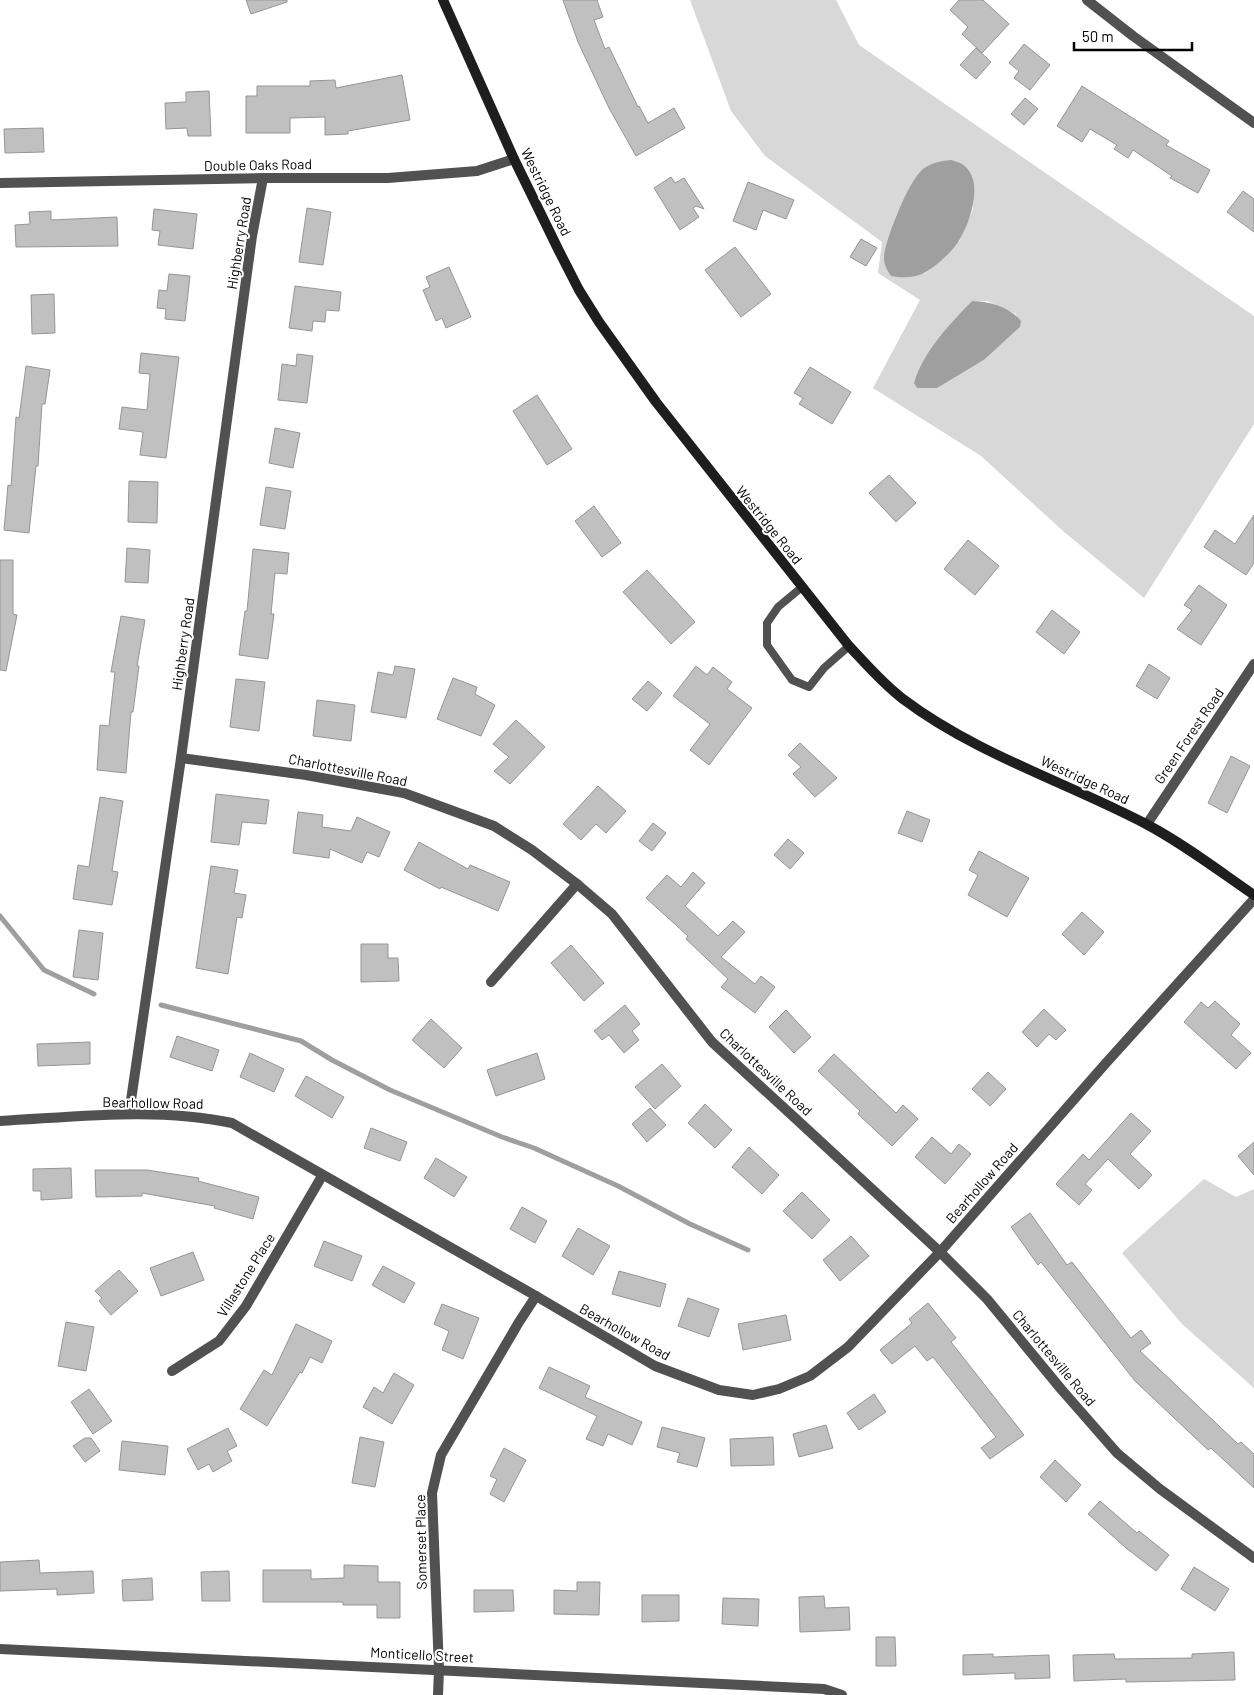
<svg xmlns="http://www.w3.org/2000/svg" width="1254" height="1695" font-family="Barlow,sans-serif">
	<rect width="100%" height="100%" fill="#fff"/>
	<g fill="#d8d8d8" fill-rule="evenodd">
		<path d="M690,0H836L859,45L1254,316V424L1144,598L1063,531L981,456L873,388L920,300L878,273L882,242L765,156L731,111ZM968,170L974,186L973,209L960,240L945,257L924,274L895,218L920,171ZM972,301H987L1016,314L1020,327L985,359L914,383C923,351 950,324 972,301Z"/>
		<path d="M1204,1179L1236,1197L1254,1189V1388L1182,1324L1122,1253Z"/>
	</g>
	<g fill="#9f9f9f">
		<path d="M951,160C954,161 959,162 962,164C985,179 971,220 960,239C953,251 937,266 924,273C915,278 901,278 891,276C887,270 884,265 884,258C884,242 909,180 922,170C930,163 940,161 951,160Z"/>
		<path d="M972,301C989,301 1010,307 1021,321L1020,327L985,359L967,370L937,388H917L914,383C923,351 950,324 972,301Z"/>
	</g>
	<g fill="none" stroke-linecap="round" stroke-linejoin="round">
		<g stroke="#9f9f9f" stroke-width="5">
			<path d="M0,916L44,970L94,994"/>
			<path d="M161,1005L301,1041L332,1060L390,1090L502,1137L534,1148L618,1186L690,1224L748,1250"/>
		</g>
	</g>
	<g fill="#c0c0c0" stroke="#959595">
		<path d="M246,0H287V2L251,14Z"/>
		<path d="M563,0H597L603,17L594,20L605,49L609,47L638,107L639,106L648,123L674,108L685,128L636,156L609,108L578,42Z"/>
		<path d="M959,0H983L1009,24L982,53L962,34L968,27L950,10Z"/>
		<path d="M1024,44L1050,65L1030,90L1014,78L1019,71L1009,63Z"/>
		<path d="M976,48L991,62L976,79L960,65Z"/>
		<path d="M402,75L410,120L348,131V134L325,135V117L290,118V133H246V96H257V86H310V81L335,80L336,88Z"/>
		<path d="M1082,86L1169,141L1166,145L1210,170L1198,193L1170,178L1172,176L1133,150L1128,158L1114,149L1117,145L1090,129L1082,142L1057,126Z"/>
		<path d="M209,91L211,136H188L187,128L166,129L165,103L186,102V92Z"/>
		<path d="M1025,98L1038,109L1024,125L1011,114Z"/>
		<path d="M43,128L44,152L5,153L4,129Z"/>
		<path d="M671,177L675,183L684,178L704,209L696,206L693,208L699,217L680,230L654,188Z"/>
		<path d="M748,182L794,200L786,219L763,210L756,230L733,221Z"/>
		<path d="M1243,191L1254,199V232L1227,212Z"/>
		<path d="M307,208L331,212L323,265L299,262Z"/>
		<path d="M154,209L197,214L193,249L158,245L160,231L152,230Z"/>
		<path d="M51,211V220L117,217L118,246L16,247L15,225L30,224L29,212Z"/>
		<path d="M861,239L877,248L866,266L850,257Z"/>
		<path d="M735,247L771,294L741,317L705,270Z"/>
		<path d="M449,267L471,317L446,328L442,318L436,321L423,290L430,287L426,277Z"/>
		<path d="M169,274L190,276L185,321L165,319L166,309L157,308L159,290L167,291Z"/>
		<path d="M295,286L341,292L339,311L326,310L325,322L313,321L312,331L289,328Z"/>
		<path d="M54,294L55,333L32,334L31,295Z"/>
		<path d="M141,353L179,357L166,458L140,455L143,432L119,429L122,407L147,410L150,374L139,373Z"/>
		<path d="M297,354L313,356L307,403L278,400L282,364L296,366Z"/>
		<path d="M26,366L50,370L45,404H42L38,466H36L29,533L4,530L8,485L11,486L16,417L19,418Z"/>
		<path d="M810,367L851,392L832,424L799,404L803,398L794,393Z"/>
		<path d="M537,395L572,449L547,465L513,411Z"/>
		<path d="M275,428L300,433L293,468L269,463Z"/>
		<path d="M889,475L916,503L896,522L869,493Z"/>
		<path d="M129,481L158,482L157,523L128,522Z"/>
		<path d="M266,487L291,491L285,529L260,525Z"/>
		<path d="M594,506L621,543L602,557L575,521Z"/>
		<path d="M1254,515V563L1246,575L1204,547L1215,530L1235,544Z"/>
		<path d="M968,540L999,566L975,595L944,569Z"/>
		<path d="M127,548L150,550L148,583L125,582Z"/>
		<path d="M253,549L289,553L287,574L275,573L271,614H274L268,659L239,655L245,611H247Z"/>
		<path d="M0,560H13V614L17,615L6,671L0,670Z"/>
		<path d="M647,570L695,622L671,644L623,592Z"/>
		<path d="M1199,585L1227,605L1201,645L1177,629L1192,610L1184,605Z"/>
		<path d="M1052,610L1080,632L1064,654L1036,632Z"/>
		<path d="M121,616L145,620L137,666H139L133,712H131L126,773L97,770L100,725L109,726L115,672H111Z"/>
		<path d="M1149,664L1170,678L1157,699L1136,686Z"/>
		<path d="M395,666L415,669L406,718L371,712L378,672L393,675Z"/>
		<path d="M696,666L707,675L713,667L732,682L727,689L752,708L709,765L690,750L710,724L673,696Z"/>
		<path d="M453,678L477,687L475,694L495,705L481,736L437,719Z"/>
		<path d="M236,679L265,682L259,731L230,727Z"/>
		<path d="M648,681L662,693L647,711L632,699Z"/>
		<path d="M317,700L355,705L351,741L313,736Z"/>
		<path d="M516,720L545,747L510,784L494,771L509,757L493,744Z"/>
		<path d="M800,743L837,778L815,797L793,774L801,767L788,755Z"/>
		<path d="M1231,756L1250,766L1227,813L1208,803Z"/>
		<path d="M598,786L626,811L606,833L596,824L581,840L563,824Z"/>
		<path d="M216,794L269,800L266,824L242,822L239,845L211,842Z"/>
		<path d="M100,797L123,801L112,871L118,872L112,905L73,899L78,865L89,867Z"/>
		<path d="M907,811L930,820L922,842L898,833Z"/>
		<path d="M298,812L323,815L322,827L351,831L357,817L390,832L379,857L367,852L362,863L330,849L329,858L293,853Z"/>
		<path d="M653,823L666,833L652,851L639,841Z"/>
		<path d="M788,839L804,853L790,869L774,855Z"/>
		<path d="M419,842L468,869L470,865L510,882L498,911L441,887L440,889L404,870Z"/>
		<path d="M979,851L1029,878L1007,917L968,895L978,875L969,870Z"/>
		<path d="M211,866L238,870L234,893L246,895L242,918L237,917L228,974L196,968Z"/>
		<path d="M693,872L705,883L685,906L718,936L733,921L745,932L721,957L755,984L761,976L775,987L755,1013L721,987L728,979L686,939L688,936L646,898L667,875L681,887Z"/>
		<path d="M1082,912L1104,932L1084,955L1062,934Z"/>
		<path d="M79,930L103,933L98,980L73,977Z"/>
		<path d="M361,944H388V958H398L399,981L361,982Z"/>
		<path d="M571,945L604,983L584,1001L551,963Z"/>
		<path d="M1215,1001L1240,1024L1231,1035L1251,1053L1236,1069L1184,1022L1201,1002L1208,1008Z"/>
		<path d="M625,1005L640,1024L632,1031L639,1040L624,1053L609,1035L602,1040L594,1031Z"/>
		<path d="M1044,1009L1066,1030L1056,1040L1049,1034L1037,1047L1022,1032Z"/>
		<path d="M786,1010L811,1037L794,1053L769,1027Z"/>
		<path d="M431,1019L462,1048L444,1068L412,1040Z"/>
		<path d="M177,1036L219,1050L212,1071L170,1057Z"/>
		<path d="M90,1042V1064L38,1066L37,1044Z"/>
		<path d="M250,1053L284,1069L274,1092L240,1077Z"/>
		<path d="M537,1053L545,1079L496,1096L487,1070Z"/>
		<path d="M834,1054L896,1113L903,1105L918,1119L892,1146L858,1114L860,1111L818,1071Z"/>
		<path d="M662,1064L681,1086L655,1109L635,1087Z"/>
		<path d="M988,1072L1006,1089L990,1106L972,1089Z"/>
		<path d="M306,1076L344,1097L332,1118L295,1096Z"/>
		<path d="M705,1104L732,1130L715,1148L688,1123Z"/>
		<path d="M650,1108L666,1125L647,1142L632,1124Z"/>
		<path d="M1131,1113L1151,1131L1130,1154L1152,1175L1139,1189L1108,1159L1085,1184L1092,1190L1079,1205L1056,1184L1083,1154L1089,1160Z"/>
		<path d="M371,1128L407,1142L400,1161L364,1148Z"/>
		<path d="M932,1137L951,1154L959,1144L971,1154L945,1184L915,1157Z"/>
		<path d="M1254,1142V1175L1238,1156Z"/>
		<path d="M749,1147L779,1175L762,1194L732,1167Z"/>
		<path d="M436,1158L467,1177L454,1197L424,1178Z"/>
		<path d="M71,1168L72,1198L41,1200V1191H33V1169Z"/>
		<path d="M95,1170H147L199,1178L198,1181L259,1197L253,1219L214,1208L215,1206L142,1193V1196L96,1197Z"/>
		<path d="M802,1192L830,1220L812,1239L783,1211Z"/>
		<path d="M522,1207L547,1221L535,1243L510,1229Z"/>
		<path d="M1030,1213L1067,1265L1072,1262L1131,1338L1141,1330L1151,1343L1140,1351L1238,1444L1241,1442L1254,1454V1488L1211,1448L1208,1450L1135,1381L1041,1262L1038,1265L1011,1227Z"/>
		<path d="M578,1228L610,1246L593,1275L562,1256Z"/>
		<path d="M851,1236L869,1256L840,1281L823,1260Z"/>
		<path d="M324,1241L362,1256L352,1281L314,1266Z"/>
		<path d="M193,1252L204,1280L161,1296L150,1268Z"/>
		<path d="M383,1266L415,1283L404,1303L372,1285Z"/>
		<path d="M119,1270L138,1291L111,1315L99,1301L102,1298L95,1291Z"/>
		<path d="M619,1271L666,1284L660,1307L612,1294Z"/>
		<path d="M688,1298L719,1309L709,1337L678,1326Z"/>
		<path d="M928,1303L956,1338L951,1342L1024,1435L990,1459L981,1448L996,1437L933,1357L927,1361L915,1346L892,1364L880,1350L912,1323L909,1319Z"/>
		<path d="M442,1304L479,1318L463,1359L442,1350L449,1331L434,1324Z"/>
		<path d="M786,1315L791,1340L743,1350L738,1324Z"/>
		<path d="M66,1322L94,1327L86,1371L58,1366Z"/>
		<path d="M296,1324L332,1341L322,1363L310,1357L302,1373L300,1372L267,1426L240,1409L264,1370L272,1375Z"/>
		<path d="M549,1367L590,1386L585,1397L642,1422L632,1445L608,1434L603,1446L586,1439L597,1416L539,1388Z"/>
		<path d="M394,1373L414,1385L392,1424L363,1407L374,1387L383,1393Z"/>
		<path d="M89,1389L112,1421L93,1434L71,1402Z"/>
		<path d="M874,1394L886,1412L859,1430L847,1413Z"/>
		<path d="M826,1425L833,1448L799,1457L793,1434Z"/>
		<path d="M662,1427L705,1438L697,1467L677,1462L680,1453L657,1447Z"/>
		<path d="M228,1428L237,1446L227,1451L232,1461L213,1472L209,1464L198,1470L187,1449Z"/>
		<path d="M360,1437L384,1442L375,1487L352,1483Z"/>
		<path d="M773,1437L774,1465L731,1466L730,1439Z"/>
		<path d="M85,1438H91L100,1451L85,1462L73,1446Z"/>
		<path d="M122,1441L168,1446L165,1475L119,1470Z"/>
		<path d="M504,1448L526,1460L504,1502L490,1494L497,1479L490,1476Z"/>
		<path d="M1055,1460L1081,1485L1066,1502L1040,1477Z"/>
		<path d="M1100,1501L1137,1533L1139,1531L1169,1555L1156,1571L1126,1548L1088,1514Z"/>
		<path d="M39,1560L40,1573L93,1571L94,1593L57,1595V1589L0,1591V1562Z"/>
		<path d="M344,1565L378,1566V1582H400V1618H377V1605H343V1602H263V1570H311V1579L344,1578Z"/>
		<path d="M1194,1567L1229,1589L1215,1611L1181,1589Z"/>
		<path d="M229,1571L230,1601H202L201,1572Z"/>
		<path d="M152,1578L153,1600L123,1601L122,1580Z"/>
		<path d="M577,1582H600L599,1615L554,1614V1590L577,1591Z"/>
		<path d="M474,1590H513L514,1611L474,1612Z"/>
		<path d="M642,1595H679V1621L642,1622Z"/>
		<path d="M824,1596L825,1608L849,1607L850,1630L800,1632L799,1597Z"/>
		<path d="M723,1598L759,1599L758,1626L722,1624Z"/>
		<path d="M876,1637H895L896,1666H876Z"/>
		<path d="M1234,1652L1235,1680L1126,1682V1679L1074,1681L1073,1655L1114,1654L1115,1659L1192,1658V1654Z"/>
		<path d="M993,1654V1657L1049,1655L1050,1678L1015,1679V1673L963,1675V1655Z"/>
	</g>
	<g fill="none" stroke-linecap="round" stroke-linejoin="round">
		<path stroke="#515151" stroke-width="8" d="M802,587L778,607L767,623V645L792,680L809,687L824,668L849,646"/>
		<g stroke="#515151" stroke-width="10">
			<path d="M1087,0L1133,36L1254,123"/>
			<path d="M0,183L263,178H388L477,171L514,159"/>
			<path d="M181,758L306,775L404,793L494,826L532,850L577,884L612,914L712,1042L795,1118L940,1252L987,1299L1061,1389L1117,1453L1160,1489L1254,1558"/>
			<path d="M1147,824L1254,664"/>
			<path d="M491,982L577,884"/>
			<path d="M129,1114L181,758L252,236L263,178"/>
			<path d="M0,1121C77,1117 156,1107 232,1123L536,1296L655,1366L719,1390L753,1395L779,1389L810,1376L848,1347L940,1252L1106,1063L1254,899"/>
			<path d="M172,1371L219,1341L246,1306L322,1176"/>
			<path d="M0,1649L824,1689L842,1695"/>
			<path d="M438,1695L439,1669L432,1493L441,1455L519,1322L536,1296"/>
		</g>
		<path stroke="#1e1e1e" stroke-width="10" d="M443,0L514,159L559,251L579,290L599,322L656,402L849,646C866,664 883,684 903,699C976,754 1066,782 1146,824C1184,844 1219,871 1254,895"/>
	</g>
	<g text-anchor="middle" stroke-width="4" stroke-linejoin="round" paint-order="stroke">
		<g font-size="14" fill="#000" stroke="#fff">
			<text transform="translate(258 165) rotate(-1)" y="5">Double Oaks Road</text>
			<text transform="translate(546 192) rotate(64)" y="5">Westridge Road</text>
			<text transform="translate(239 243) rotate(-81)" y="5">Highberry Road</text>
			<text transform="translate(769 525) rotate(51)" y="5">Westridge Road</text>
			<text transform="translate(183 644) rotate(-82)" y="5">Highberry Road</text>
			<text transform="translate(1189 736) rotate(-56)" y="5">Green Forest Road</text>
			<text transform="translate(348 770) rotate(11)" y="5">Charlottesville Road</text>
			<text transform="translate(1085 780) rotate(25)" y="5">Westridge Road</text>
			<text transform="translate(766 1072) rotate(43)" y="5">Charlottesville Road</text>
			<text transform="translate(153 1103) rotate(1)" y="5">Bearhollow Road</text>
			<text transform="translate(982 1183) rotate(-49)" y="5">Bearhollow Road</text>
			<text transform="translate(246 1275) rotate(-58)" y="5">Villastone Place</text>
			<text transform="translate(625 1332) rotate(29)" y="5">Bearhollow Road</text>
			<text transform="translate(1054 1358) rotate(50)" y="5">Charlottesville Road</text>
			<text transform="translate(421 1542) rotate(-91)" y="5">Somerset Place</text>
			<text transform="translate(422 1655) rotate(3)" y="5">Monticello Street</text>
		</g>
	</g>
	<path d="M1074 42v8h118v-8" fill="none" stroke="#000000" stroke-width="2.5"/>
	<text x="1082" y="42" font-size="15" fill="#000000" stroke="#ffffff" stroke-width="4" paint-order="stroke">50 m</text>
</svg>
